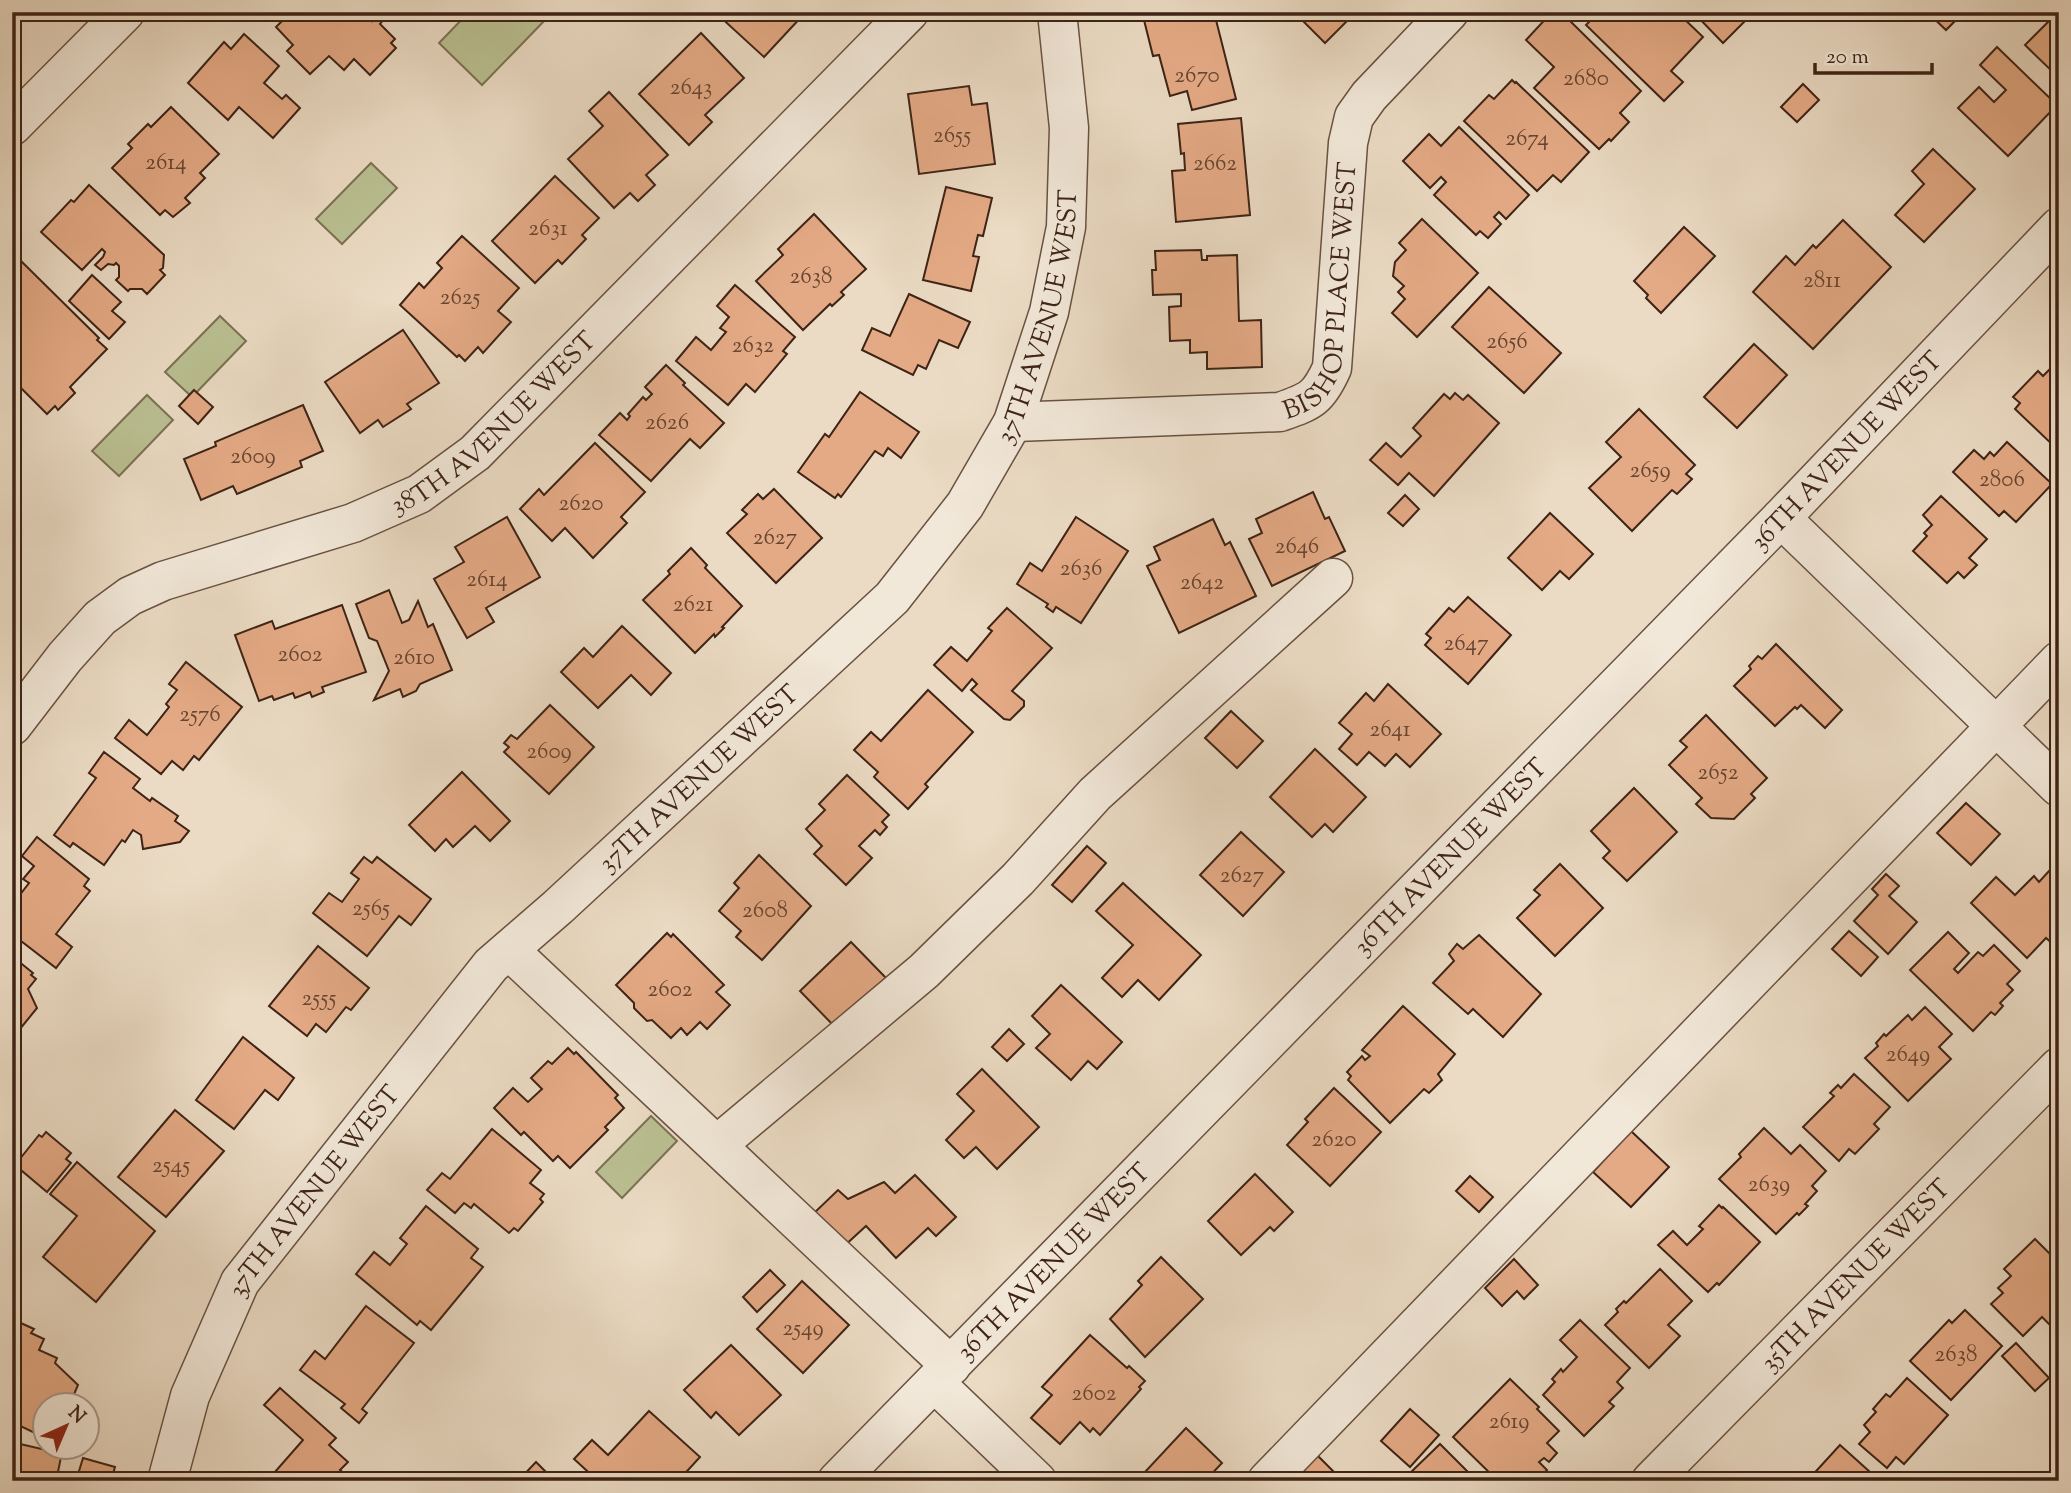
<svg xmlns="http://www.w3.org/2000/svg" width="2071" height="1493" font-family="'Sorts Mill Goudy',serif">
	<rect width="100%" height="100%" fill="#ebdbc4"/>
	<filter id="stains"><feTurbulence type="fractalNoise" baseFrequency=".00286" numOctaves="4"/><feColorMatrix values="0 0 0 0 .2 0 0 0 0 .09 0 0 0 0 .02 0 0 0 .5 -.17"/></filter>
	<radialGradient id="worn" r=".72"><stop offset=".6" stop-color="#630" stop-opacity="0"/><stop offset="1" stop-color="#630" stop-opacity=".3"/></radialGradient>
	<g fill="#bac092" stroke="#7c7254" stroke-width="2">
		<path d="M469,12H540L547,18L482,85L439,43Z"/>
		<path d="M371,163L397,188L342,244L316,219Z"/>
		<path d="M220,316L246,341L192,397L165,372Z"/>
		<path d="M147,395L173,420L119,476L92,451Z"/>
		<path d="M651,1116L677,1141L622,1198L596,1172Z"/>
	</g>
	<g fill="#e4aa85" stroke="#3e2316" stroke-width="2">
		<path d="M291,12H367L372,21L379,14L384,19L380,24L395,39L391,43L396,48L370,75L354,59L344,70L329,56L310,74L287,51L293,45L276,27Z"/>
		<path d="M719,12H802L804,14L764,57L717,14Z"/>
		<path d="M1142,12H1214L1236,99L1192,110L1187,91L1170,96L1159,55L1153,56Z"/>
		<path d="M1300,12H1356L1325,43L1297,15Z"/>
		<path d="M1552,12H1561L1641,91L1620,113L1629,122L1611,141L1609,139L1599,149L1534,88L1554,67L1526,40Z"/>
		<path d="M1599,12H1677L1703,37L1671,71L1683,82L1664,101L1586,25Z"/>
		<path d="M1693,12H1734L1744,22L1723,43Z"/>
		<path d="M1927,12H1963V13L1946,30Z"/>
		<path d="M2058,12H2059V78L2025,45Z"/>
		<path d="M701,33L744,78L705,115L712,122L689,145L639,94Z"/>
		<path d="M244,34L279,66L264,83L282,99L286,95L300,108L273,138L239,107L228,120L188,83L224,42L231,49Z"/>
		<path d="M1997,47L2057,105L2008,156L1958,108L1979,87L1994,102L2006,90L1980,65Z"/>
		<path d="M1512,80L1515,83L1516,82L1589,152L1561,182L1553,175L1537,191L1464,121L1489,95L1494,99Z"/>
		<path d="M1803,84L1819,100L1797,122L1781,107Z"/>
		<path d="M969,86L972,105L987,103L995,164L919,174L908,94Z"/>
		<path d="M609,92L668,155L646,175L655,185L638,201L630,193L614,208L568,159L603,126L589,111Z"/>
		<path d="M171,107L219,154L200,173L205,178L185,198L190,203L173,217L165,210L160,215L112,168L132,148L128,144L148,124L151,127Z"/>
		<path d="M1241,118L1250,215L1176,222L1172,171L1185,170L1184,153L1181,154L1178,124Z"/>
		<path d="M1459,127L1529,195L1506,219L1499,212L1494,217L1501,224L1488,238L1480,231L1476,235L1434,195L1446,182L1441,177L1430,188L1403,161L1429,134L1441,146Z"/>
		<path d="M1933,149L1975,189L1924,242L1895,215L1924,184L1912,171Z"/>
		<path d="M555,176L599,218L582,235L586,239L562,264L558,260L535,283L492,241Z"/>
		<path d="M89,185L164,255L163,268L160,270L165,275L147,294L142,289H130L128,291L116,280L119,277V266L116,263L114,265L108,264L101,270L95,265L103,257L105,252L102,249L82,270L41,232L71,200L74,202Z"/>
		<path d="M946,187L992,198L983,236L978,235L973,256L979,257L971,291L923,280Z"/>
		<path d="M814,214L866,269L841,292L844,295L832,306L830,304L803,330L756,281L783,255L778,249Z"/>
		<path d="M1422,219L1478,273L1417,337L1392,313L1405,299L1398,292L1404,286L1393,276L1395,262L1406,250L1399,243Z"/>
		<path d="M1843,220L1891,267L1813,349L1753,292L1786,256L1795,265L1813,245L1816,248Z"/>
		<path d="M1684,227L1715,256L1661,313L1646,298L1648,295L1634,281Z"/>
		<path d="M462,236L519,288L498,311L511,322L483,353L478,347L465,361L459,355L457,357L400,305L419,283L424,288L442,268L437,263Z"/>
		<path d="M1201,250L1202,260H1207V256L1237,255L1239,321L1261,320L1262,367L1207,369V352L1190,353V340L1170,341L1169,307L1181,306V294L1153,295L1152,270H1156L1155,251Z"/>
		<path d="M20,260L99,338L97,340L107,349L70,387L75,393L58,410L55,406L47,414L12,379V268Z"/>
		<path d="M92,275L121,302L112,311L125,322L109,339L69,301Z"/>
		<path d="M735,285L795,337L783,351L787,354L755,392L746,384L728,405L676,361L696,337L711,350L726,332L720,328L729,317L717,306Z"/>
		<path d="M1489,287L1561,353L1524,393L1452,327Z"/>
		<path d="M909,294L970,322L958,348L939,340L926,369L918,365L913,375L862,350L872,328L890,336Z"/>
		<path d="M403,330L439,383L407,404L411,409L383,427L378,420L360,433L325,382Z"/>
		<path d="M1754,344L1787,375L1737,428L1704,397Z"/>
		<path d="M2057,362L2059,364V451L2015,409L2020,403L2013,397L2038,371L2043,376Z"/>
		<path d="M666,365L685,383L683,385L724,423L700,448L690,439L651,481L599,435L620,413L627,420L630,416L628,414L643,397L646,400L652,394L645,387Z"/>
		<path d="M194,390L213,407L198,424L179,406Z"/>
		<path d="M860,392L919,432L901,458L888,448L883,456L875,451L841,497L838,494L835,498L798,472L825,434L829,437Z"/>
		<path d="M1455,393L1463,400L1468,395L1499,423L1434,496L1409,473L1398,485L1370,460L1386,443L1401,457L1421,436L1413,428L1444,394L1450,399Z"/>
		<path d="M303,405L323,451L300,461L302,467L237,494L233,486L201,500L184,459L216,446L215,442Z"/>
		<path d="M1639,409L1695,465L1686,474L1692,479L1677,494L1672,490L1632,531L1589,488L1621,457L1606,442Z"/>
		<path d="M2007,442L2052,484L2016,522L2004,511L1999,516L1953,472L1974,450L1984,459L1990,452L1994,456Z"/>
		<path d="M595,443L645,492L621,517L627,523L593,558L565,528L552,541L520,509L539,489L544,495Z"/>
		<path d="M774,489L822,538L776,583L727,533L747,514L742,510L758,494L763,499Z"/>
		<path d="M1313,492L1325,519L1329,517L1345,551L1272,586L1249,539L1262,533L1256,519Z"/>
		<path d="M1405,495L1419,509L1403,526L1388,513Z"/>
		<path d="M1941,496L1987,539L1969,558L1977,565L1964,578L1958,572L1947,583L1913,551L1927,536L1924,533L1932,525L1923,515Z"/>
		<path d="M1550,513L1593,554L1569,579L1560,571L1542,590L1508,558Z"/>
		<path d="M507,517L540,577L486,608L494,622L467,638L434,579L464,562L455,547Z"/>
		<path d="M1076,517L1128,551L1081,623L1056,607L1053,612L1046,607L1048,604L1017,584L1030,563L1042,571Z"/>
		<path d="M1213,519L1225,545L1230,542L1256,596L1179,633L1147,566L1160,560L1154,547Z"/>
		<path d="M691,548L707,565L705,568L742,606L722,627L724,628L715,637L714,634L695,653L643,600L670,574L668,571Z"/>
		<path d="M389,590L402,623L409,620L418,601L428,627L433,624L452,670L420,684L416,691L403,697L400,689L374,700L389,671L377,641L369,638L356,604Z"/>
		<path d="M1468,597L1511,635L1468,684L1425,645L1431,638L1426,634L1449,608L1454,612Z"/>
		<path d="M342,605L366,672L322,687L324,692L312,697L310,692L295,698L293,693L274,700L272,696L259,701L235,635L272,621L275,629Z"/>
		<path d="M1007,608L1052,648L1012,691L1024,701V706L1010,720L1004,719L971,690L977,684L972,679L962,691L934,665L951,647L967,661L992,631L988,628Z"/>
		<path d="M622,626L671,673L651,695L631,675L598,708L561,672L584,648L593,657Z"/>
		<path d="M1776,644L1842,710L1825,728L1801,705L1797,709L1795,707L1775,726L1734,686L1751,669L1749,666L1758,656L1762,659Z"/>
		<path d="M186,662L242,707L199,760L194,756L183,770L172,761L161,774L115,738L129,720L147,735L169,707L166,704L177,690L169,684Z"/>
		<path d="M1388,684L1441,734L1410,767L1396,754L1385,766L1369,752L1357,765L1339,749L1352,734L1339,723L1366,693L1374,701Z"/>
		<path d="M928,690L973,732L925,784L928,787L908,809L874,777L878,772L854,750L871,732L881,741Z"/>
		<path d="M550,705L594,747L549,794L504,752L509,747L504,743L511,735L517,739Z"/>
		<path d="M1231,711L1263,741L1237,768L1205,738Z"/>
		<path d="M1706,715L1767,778L1751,794L1755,798L1734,819L1711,818L1696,804L1702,798L1669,765L1687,747L1680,741Z"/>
		<path d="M1315,749L1366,797L1333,832L1325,824L1312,837L1270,797Z"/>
		<path d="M104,752L140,779L133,788L150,801L152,798L178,816L175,821L189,831L180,842L143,849L141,835L133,830L125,842L122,840L104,865L73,843L70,847L54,835L96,778L89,773Z"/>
		<path d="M462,772L510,821L490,841L475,826L453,847L446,839L435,851L409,825Z"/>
		<path d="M847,775L889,815L882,822L887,827L880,835L875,830L859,846L872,858L846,885L814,854L822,846L806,829L825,810L819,804Z"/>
		<path d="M1634,788L1677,832L1627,881L1603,858L1610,851L1591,831Z"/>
		<path d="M1966,803L2000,834L1971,865L1937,833Z"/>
		<path d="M1241,832L1284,872L1243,916L1200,875Z"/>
		<path d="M37,837L89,879L84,886L90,891L56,934L72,947L56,968L12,934V905L29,883L23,879L34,866L22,856Z"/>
		<path d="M1087,846L1106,863L1072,902L1052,885Z"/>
		<path d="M759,855L811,906L762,960L736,937L741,931L719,911L739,888L734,883Z"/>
		<path d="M364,857L372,863L377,857L431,899L411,925L399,916L367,956L313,913L329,893L342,902L359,879L351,873Z"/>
		<path d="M1560,864L1603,908L1555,956L1517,918L1540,895L1534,890Z"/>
		<path d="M2050,870L2059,878V943L2055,946L2046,938L2027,958L1971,903L1996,877L2015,895L2034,876L2039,882Z"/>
		<path d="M1886,874L1899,886L1889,896L1917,922L1888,954L1854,921L1878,895L1872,889Z"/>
		<path d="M1123,883L1201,955L1159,1000L1138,980L1122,997L1102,978L1133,945L1096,911Z"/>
		<path d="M1849,931L1878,957L1861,976L1832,949Z"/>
		<path d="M1948,932L1969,953L1954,969L1958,973L1978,952L1983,956L1994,945L2020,971L2007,984L2013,990L2000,1003L2003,1006L1995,1015L1991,1012L1973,1031L1910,970Z"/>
		<path d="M667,933L671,937L673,934L724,985L716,992L730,1005L707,1029L700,1022L687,1035L681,1028L671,1038L652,1020L647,1021L634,1008V1003L616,985Z"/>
		<path d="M1479,935L1541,994L1503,1037L1473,1009L1468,1014L1433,983L1454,961L1449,954L1457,944L1463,949Z"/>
		<path d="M851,942L887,979L836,1028L800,991Z"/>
		<path d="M318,946L369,988L351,1010L346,1007L326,1032L316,1024L307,1036L269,1006Z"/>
		<path d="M12,956L33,973L31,975L36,979L28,989L37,1008L20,1029L16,1025L12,1030Z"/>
		<path d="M1061,985L1122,1042L1097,1069L1088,1061L1071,1080L1036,1048L1050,1034L1032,1016Z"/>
		<path d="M1403,1006L1455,1054L1438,1074L1442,1080L1429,1093L1424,1089L1390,1123L1348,1080L1351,1076L1347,1072L1362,1056L1365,1060L1370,1056L1362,1050Z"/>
		<path d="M1925,1007L1952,1034L1939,1047L1951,1059L1908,1101L1865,1058L1878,1046L1876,1043L1884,1034L1886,1036L1908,1015L1912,1020Z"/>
		<path d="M1009,1029L1024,1044L1007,1061L992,1047Z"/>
		<path d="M243,1037L294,1078L278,1100L265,1090L234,1129L196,1100Z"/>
		<path d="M568,1048L574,1054L576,1052L618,1095L615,1098L624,1108L605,1127L608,1130L570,1168L558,1156L553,1161L524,1132L521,1135L494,1108L513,1088L528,1102L542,1089L531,1078L548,1061L552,1064Z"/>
		<path d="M982,1069L1039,1127L997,1169L976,1147L964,1158L946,1140L974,1111L957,1094Z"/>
		<path d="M1854,1074L1890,1107L1874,1124L1879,1129L1855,1154L1849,1149L1839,1161L1803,1127L1834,1096L1830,1093L1838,1085L1841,1088Z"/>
		<path d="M1334,1088L1381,1132L1330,1186L1287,1145L1308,1122L1305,1119Z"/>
		<path d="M175,1110L224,1151L166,1217L118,1177Z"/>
		<path d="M1764,1128L1791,1154L1800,1145L1826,1171L1812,1186L1817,1191L1805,1204L1808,1206L1799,1215L1797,1213L1776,1234L1719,1179L1741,1157L1739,1154Z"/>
		<path d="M492,1129L541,1170L530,1183L544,1194L540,1199L543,1202L518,1231L514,1228L509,1233L474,1204L471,1208L464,1203L455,1213L427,1190L442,1173L450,1179Z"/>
		<path d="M1631,1131L1669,1167L1631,1207L1593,1172Z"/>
		<path d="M46,1132L71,1153L66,1159L71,1163L47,1192L15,1165L39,1135L42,1137Z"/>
		<path d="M77,1162L155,1231L96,1302L43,1257L77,1216L50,1194Z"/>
		<path d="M1255,1174L1293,1212L1274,1231L1270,1227L1241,1255L1208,1221Z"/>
		<path d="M915,1175L956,1217L936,1236L928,1228L896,1258L866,1226L842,1248L812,1215L838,1190L848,1199L884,1182L895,1193Z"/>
		<path d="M1470,1176L1493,1197L1479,1212L1456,1191Z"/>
		<path d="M1719,1205L1722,1208L1723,1207L1760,1242L1719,1285L1717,1283L1708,1292L1658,1245L1673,1231L1687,1245L1703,1229L1699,1226Z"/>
		<path d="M426,1206L478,1249L471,1258L483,1267L431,1330L420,1321L417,1325L356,1274L374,1252L390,1265L407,1244L400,1238Z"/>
		<path d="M2035,1239L2059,1263V1334L2042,1317L2023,1336L1991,1304L2003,1293L1998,1288L2011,1276L2004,1269Z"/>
		<path d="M1161,1257L1203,1299L1145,1357L1110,1319L1142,1285L1138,1281Z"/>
		<path d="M1514,1259L1538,1285L1524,1299L1517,1291L1502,1306L1485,1288Z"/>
		<path d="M1660,1269L1692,1301L1668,1325L1680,1336L1649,1368L1605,1325L1618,1312L1616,1309L1624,1301L1626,1303Z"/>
		<path d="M770,1270L785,1285L757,1312L743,1297Z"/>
		<path d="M802,1281L849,1325L803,1373L757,1329Z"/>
		<path d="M366,1306L414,1343L362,1409L367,1413L359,1423L341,1408L345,1404L300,1370L315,1351L325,1359Z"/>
		<path d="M1965,1310L2002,1346L1951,1400L1910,1361L1949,1320L1952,1323Z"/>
		<path d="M12,1319L34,1329L31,1333L44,1339L39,1350L57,1358L55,1363L78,1385L69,1406H46V1421L39,1435L12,1422Z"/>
		<path d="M1580,1320L1630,1368L1617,1382L1623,1388L1609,1402L1614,1406L1584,1436L1543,1395L1555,1382L1552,1379L1561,1369L1563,1372L1577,1357L1560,1340Z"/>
		<path d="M1090,1335L1127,1368L1129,1366L1145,1381L1139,1387L1141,1389L1100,1435L1093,1428L1090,1432L1080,1422L1060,1444L1031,1418L1052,1395L1042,1387Z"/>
		<path d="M2016,1343L2049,1378L2035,1391L2002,1356Z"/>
		<path d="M731,1345L781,1395L739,1435L716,1412L711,1418L684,1390Z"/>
		<path d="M1907,1378L1948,1415L1904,1464L1896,1457L1887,1468L1859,1444L1870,1432L1864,1425L1876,1412L1873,1409L1886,1394L1890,1397Z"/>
		<path d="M1510,1379L1539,1407L1537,1409L1559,1431L1547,1443L1557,1453L1549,1462L1544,1458L1539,1462L1547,1470L1538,1480L1529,1472L1520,1481H1498L1453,1437Z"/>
		<path d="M280,1388L336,1438L329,1445L348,1462L340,1470L348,1477L345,1481H267L303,1440L264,1405Z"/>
		<path d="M1410,1409L1439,1435L1410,1467L1381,1441Z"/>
		<path d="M649,1411L700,1457L678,1481H671L666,1476L662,1481H598L574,1459L592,1440L608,1455Z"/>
		<path d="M1186,1428L1222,1463L1205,1481H1154L1145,1472Z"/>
		<path d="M12,1437L18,1438L16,1443L59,1453L61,1457L57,1477L53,1481L36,1477L35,1481H12Z"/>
		<path d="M1440,1444L1477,1481H1416L1409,1474Z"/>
		<path d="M1840,1445L1880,1481H1807Z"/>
		<path d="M1314,1452L1343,1481H1288Z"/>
		<path d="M83,1458L115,1467L111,1481H76Z"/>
		<path d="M536,1462L555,1481H518Z"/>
	</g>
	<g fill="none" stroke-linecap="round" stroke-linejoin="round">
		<g stroke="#695142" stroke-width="41">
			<g id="minor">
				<path d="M12,126L125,12"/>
				<path id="s1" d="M1013,422L1280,412C1311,401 1318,399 1332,368L1348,143L1354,117L1369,96L1449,12"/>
				<path d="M1781,518L2059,787"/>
				<path id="s2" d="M12,726L65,657L100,618L130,596L163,581L353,523L419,494L475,453L909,12"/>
				<path d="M509,950L951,1366"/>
				<path d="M717,1145L924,971L1018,879L1095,794L1333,578"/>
				<path d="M935,1383L1037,1481"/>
				<path id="s3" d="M167,1481L190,1396L240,1282L491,965L558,907L892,598L965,505L1013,422L1049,312L1066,227L1069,128L1057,12"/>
				<path id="s4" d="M837,1481L1781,518L2059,227"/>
				<path d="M1267,1481L2059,661"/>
				<path id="s5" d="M1651,1481L2059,1067"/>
			</g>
		</g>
		<use href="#minor" stroke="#f2e8d9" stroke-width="38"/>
	</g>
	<g text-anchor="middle" stroke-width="5" stroke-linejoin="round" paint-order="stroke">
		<g font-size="23" fill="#684532">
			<text x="1197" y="82">2670</text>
			<text x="1586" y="85">2680</text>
			<text x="691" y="94">2643</text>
			<text x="952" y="142">2655</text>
			<text x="1527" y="145">2674</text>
			<text x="166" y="169">2614</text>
			<text x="1215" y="170">2662</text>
			<text x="548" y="235">2631</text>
			<text x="811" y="283">2638</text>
			<text x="1822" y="287">2811</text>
			<text x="460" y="304">2625</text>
			<text x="1507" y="348">2656</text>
			<text x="753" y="352">2632</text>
			<text x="667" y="429">2626</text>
			<text x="253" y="463">2609</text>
			<text x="1650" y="477">2659</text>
			<text x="2002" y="486">2806</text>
			<text x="581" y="510">2620</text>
			<text x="775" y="544">2627</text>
			<text x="1297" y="553">2646</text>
			<text x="1081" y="575">2636</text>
			<text x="487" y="586">2614</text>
			<text x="1202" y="589">2642</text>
			<text x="693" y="611">2621</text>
			<text x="1466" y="650">2647</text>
			<text x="300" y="661">2602</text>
			<text x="414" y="664">2610</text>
			<text x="200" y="721">2576</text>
			<text x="1390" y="736">2641</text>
			<text x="549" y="758">2609</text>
			<text x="1718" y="779">2652</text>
			<text x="1242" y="882">2627</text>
			<text x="371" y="915">2565</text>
			<text x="765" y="917">2608</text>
			<text x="670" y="996">2602</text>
			<text x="319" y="1005">2555</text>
			<text x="1908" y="1061">2649</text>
			<text x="1334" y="1146">2620</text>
			<text x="171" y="1172">2545</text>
			<text x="1769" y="1191">2639</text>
			<text x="803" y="1335">2549</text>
			<text x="1956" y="1361">2638</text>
			<text x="1094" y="1400">2602</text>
			<text x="1509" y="1428">2619</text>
		</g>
		<g font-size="26" fill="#3e2316" stroke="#f2e8d9">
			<text dy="9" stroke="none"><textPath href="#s1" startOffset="408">BISHOP PLACE WEST</textPath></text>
			<text dy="9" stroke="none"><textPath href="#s3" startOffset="1484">37TH AVENUE WEST</textPath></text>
			<text dy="9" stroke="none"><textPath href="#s2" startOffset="586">38TH AVENUE WEST</textPath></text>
			<text dy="9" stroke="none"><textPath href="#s4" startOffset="1442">36TH AVENUE WEST</textPath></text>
			<text dy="9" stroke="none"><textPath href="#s3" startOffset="896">37TH AVENUE WEST</textPath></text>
			<text dy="9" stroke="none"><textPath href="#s4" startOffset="875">36TH AVENUE WEST</textPath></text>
			<text dy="9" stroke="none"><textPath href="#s3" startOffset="329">37TH AVENUE WEST</textPath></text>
			<text dy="9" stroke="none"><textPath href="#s4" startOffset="308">36TH AVENUE WEST</textPath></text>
			<text dy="9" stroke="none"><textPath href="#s5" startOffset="290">35TH AVENUE WEST</textPath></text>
		</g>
	</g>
	<rect width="2071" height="1493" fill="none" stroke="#ebdbc4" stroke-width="42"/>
	<rect x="14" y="14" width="2043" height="1465" fill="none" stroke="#3e2316" stroke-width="3.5"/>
	<rect x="21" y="21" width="2029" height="1451" fill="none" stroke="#3e2316" stroke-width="2"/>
	<g transform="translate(66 1426) rotate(44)"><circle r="33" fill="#f2e8d9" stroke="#aa998b" stroke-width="2"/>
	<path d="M0-5L12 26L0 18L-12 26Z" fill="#8f2418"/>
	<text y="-10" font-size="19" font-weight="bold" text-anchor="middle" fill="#3e2316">N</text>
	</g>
	<path d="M1815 63v10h117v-10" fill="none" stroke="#3e2316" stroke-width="3.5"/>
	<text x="1826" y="63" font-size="21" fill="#3e2316" stroke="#f2e8d9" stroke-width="5" paint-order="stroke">20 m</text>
	<rect width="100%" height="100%" filter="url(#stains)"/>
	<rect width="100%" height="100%" fill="url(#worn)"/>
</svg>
